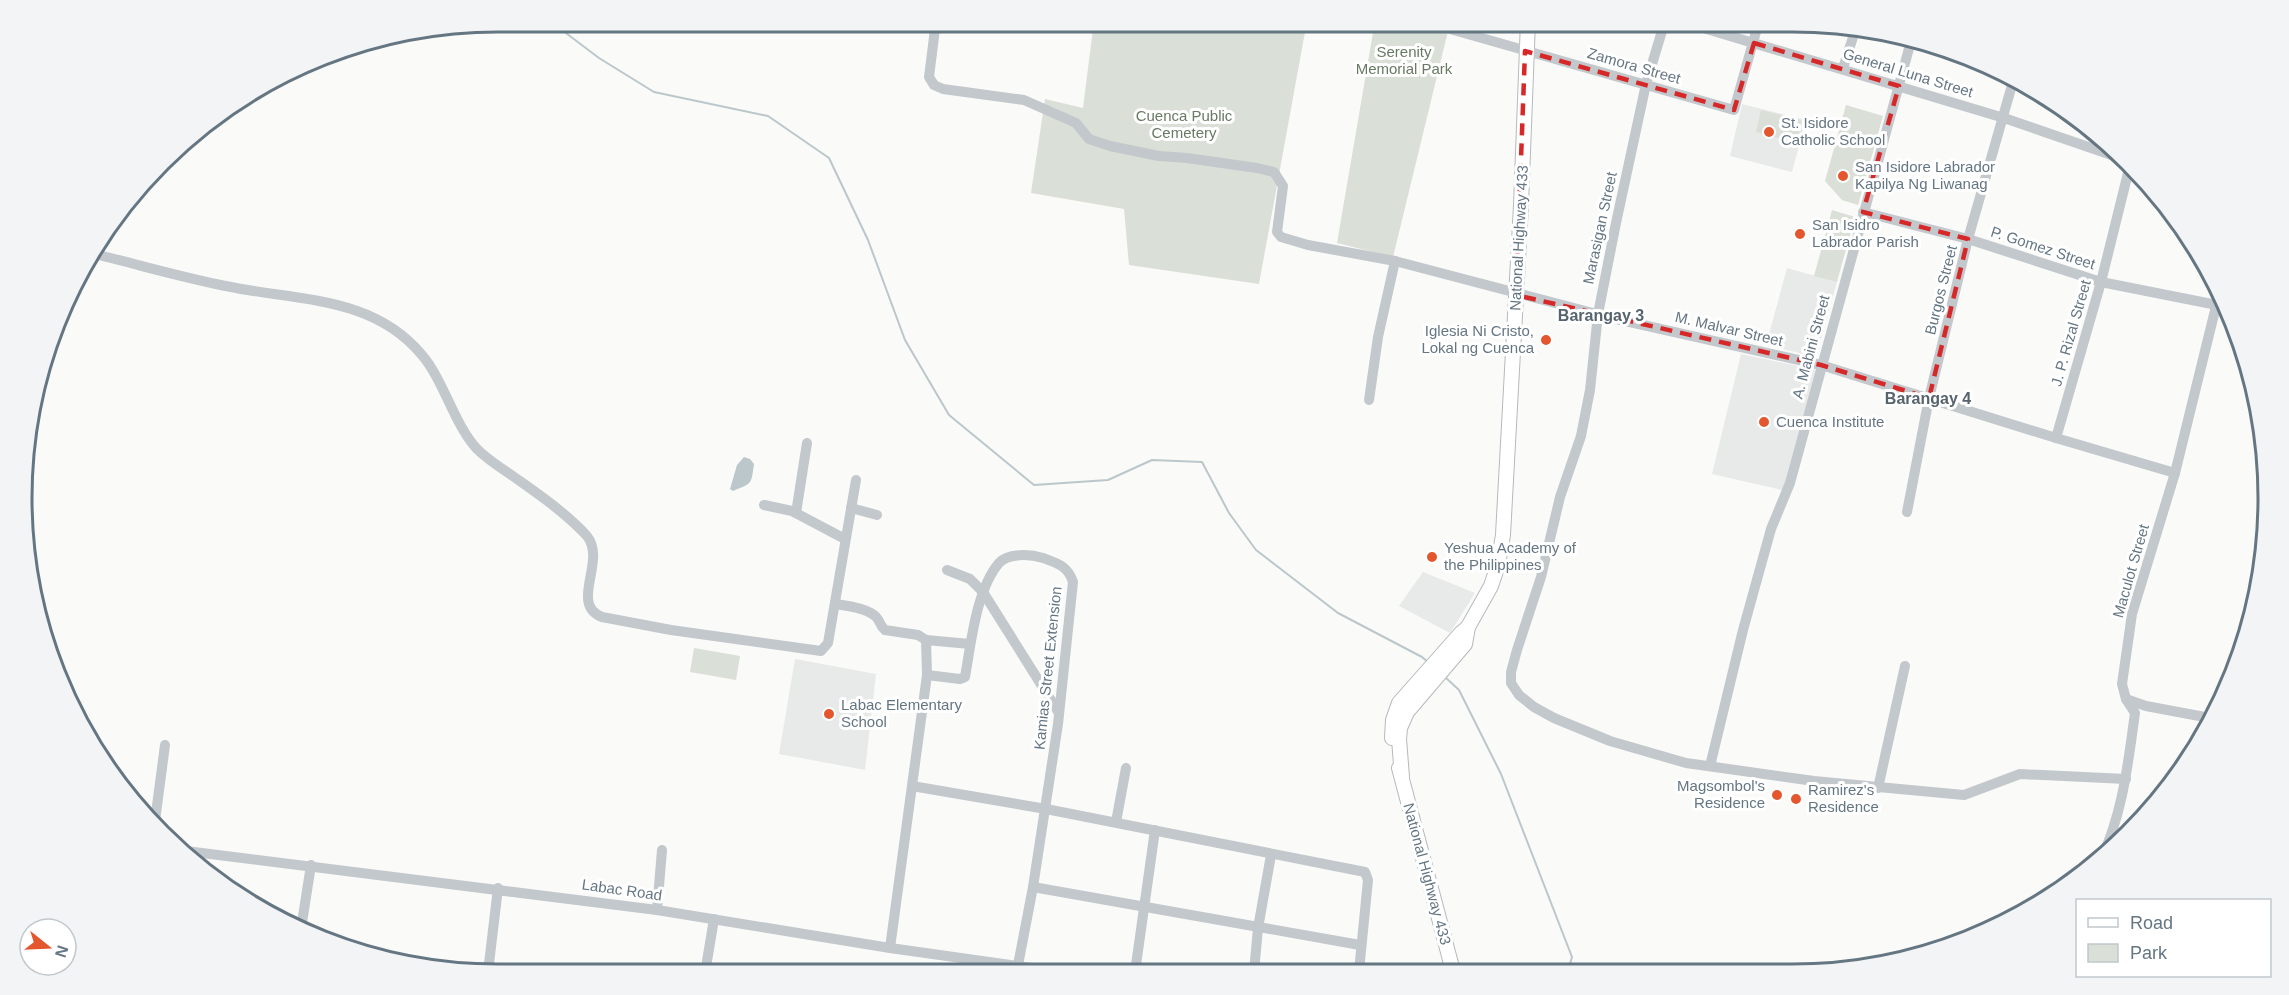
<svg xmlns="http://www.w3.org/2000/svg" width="2289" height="995" font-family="Arial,sans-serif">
	<rect width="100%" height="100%" fill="#fafaf8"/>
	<g fill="#e8e9e9">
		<path d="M1742,104L1806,120L1792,172L1730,156Z"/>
		<path d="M1787,268L1837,282L1816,357L1766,345Z"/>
		<path d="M1741,354L1817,370L1786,491L1712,474Z"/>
		<path d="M1423,572L1475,593L1450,633L1399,606Z"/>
		<path d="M795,659L876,674L865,770L779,754Z"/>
	</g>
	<g fill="#dadfd7">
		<path d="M1094,21H1307L1259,284L1129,265L1124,209L1031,193L1045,99L1083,108Z"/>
		<path d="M1375,21H1411L1448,31L1393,257L1337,243Z"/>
		<path d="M1846,105L1883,116L1858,205L1842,200L1825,181Z"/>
		<path d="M1761,110L1802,120L1797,143L1756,132Z"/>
		<path d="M1832,210L1855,217L1837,282L1814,276Z"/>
		<path d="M694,648L740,656L736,680L690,672Z"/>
	</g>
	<path fill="#bbc7cb" d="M744,457L750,459L754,464C751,484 753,483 733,491L730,489L737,465Z"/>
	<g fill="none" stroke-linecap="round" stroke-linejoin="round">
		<g stroke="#bbc7cb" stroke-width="2">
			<path d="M550,21L599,58L654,92L768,116L829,158L868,240L905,340L949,415L1034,485L1108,480L1152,460L1202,462L1229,513L1256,550L1338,613L1422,657L1429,663"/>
			<path d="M1445,677L1459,690L1501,774L1572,957L1568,971"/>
		</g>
		<g stroke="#b5babe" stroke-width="16">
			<g id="major">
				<path d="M1392,738L1393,720L1399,703L1461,633L1468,627"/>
				<path d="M1399,768L1453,971"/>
				<path d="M1402,777L1399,739L1400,728L1407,712L1465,644L1468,627L1491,586L1498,565L1503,535L1521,205L1528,21"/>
			</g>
		</g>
		<g stroke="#c3c8cc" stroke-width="10">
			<path d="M936,21L929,77L934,85L943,89L1024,100L1076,123L1089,139L1110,146L1159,156L1187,158L1257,168L1274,172L1283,186L1277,232L1281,237L1308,245L1395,261L1612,318L1821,365L2056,438L2175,473"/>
			<path d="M1422,21L1734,110L1759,21"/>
			<path d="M1665,21L1646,84L1616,223L1598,314L1590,390L1581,436L1560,497L1541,577L1517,650L1511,672V683L1519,695L1534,707L1554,718L1610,741L1686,763L1814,781L1964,795L2020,774L2126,779"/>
			<path d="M1680,21L2004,118L2126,160"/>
			<path d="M1843,68L1855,31"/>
			<path d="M1863,212L1968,239L2101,282L2227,307"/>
			<path d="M90,253C137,264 183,278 231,287C299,301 373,296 422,355C444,381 454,424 477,449C489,461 503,469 517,479C541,496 567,514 587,536C607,561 569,604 602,617L671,630L821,651L828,643L856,480"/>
			<path d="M1369,400L1378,337L1395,261"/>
			<path d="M2056,438L2101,282L2130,165"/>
			<path d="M764,505L792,511L845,539"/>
			<path d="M851,508L877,515"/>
			<path d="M1907,512L1929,398L1968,239L2014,78"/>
			<path d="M796,513L807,443"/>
			<path d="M947,570L970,579L983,592L1059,713"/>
			<path d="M835,604C847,606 869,608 877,618C881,623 880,626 885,630L918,635L926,640L927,675L890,948"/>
			<path d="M926,640L970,644"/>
			<path d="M927,675L960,679L965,677C971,644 976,590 999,563C1008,553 1030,554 1043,558C1057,563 1068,566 1073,582L1058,724L1033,887L1018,965"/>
			<path d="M2126,699L2146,706L2210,718"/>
			<path d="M1710,766L1743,630L1771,529L1790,483L1911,41"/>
			<path d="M912,786L1046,809L1365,872L1368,880L1359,971"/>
			<path d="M1878,788L1905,666"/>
			<path d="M155,821L165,745"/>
			<path d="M1116,822L1126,768"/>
			<path d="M178,850L657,910L890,948L1060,972"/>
			<path d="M2101,859C2123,813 2128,763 2135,713L2126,699L2122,684L2132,614L2175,473L2220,290"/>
			<path d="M1033,887L1360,945"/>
			<path d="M657,910L662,850"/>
			<path d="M301,929L311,865"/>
			<path d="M488,972L498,888"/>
			<path d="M1135,972L1155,830"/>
			<path d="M1254,972L1258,928L1271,855"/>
			<path d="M705,973L714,919"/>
		</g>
		<use href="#major" stroke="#fff" stroke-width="14"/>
	</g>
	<path fill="none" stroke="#d62828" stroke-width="4.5" stroke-dasharray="12 8" stroke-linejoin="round" d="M1754,43L1899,86L1863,212L1968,239L1929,398L1821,365L1516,295L1525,51L1734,110Z"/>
	<g fill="#e4572e" stroke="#fff" stroke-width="2">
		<circle cx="1769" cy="132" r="6"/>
		<circle cx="1843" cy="176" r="6"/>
		<circle cx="1800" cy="234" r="6"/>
		<circle cx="1546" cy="340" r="6"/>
		<circle cx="1764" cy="422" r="6"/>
		<circle cx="1432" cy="557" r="6"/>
		<circle cx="829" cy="714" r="6"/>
		<circle cx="1777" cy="795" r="6"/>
		<circle cx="1796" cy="799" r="6"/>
	</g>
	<g text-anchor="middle" stroke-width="6" stroke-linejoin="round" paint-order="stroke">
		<g font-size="15" fill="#687a64" stroke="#fff">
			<text x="1404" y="57">Serenity<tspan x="1404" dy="17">Memorial Park</tspan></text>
			<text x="1184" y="121">Cuenca Public<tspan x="1184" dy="17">Cemetery</tspan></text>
		</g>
		<g font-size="15" fill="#657683" stroke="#fff">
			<text transform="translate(1634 66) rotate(16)" y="5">Zamora Street</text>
			<text transform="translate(1908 73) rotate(17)" y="5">General Luna Street</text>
			<text transform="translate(1600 228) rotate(-78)" y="5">Marasigan Street</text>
			<text transform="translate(1519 238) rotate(-87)" y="5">National Highway 433</text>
			<text transform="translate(2043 248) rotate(18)" y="5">P. Gomez Street</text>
			<text transform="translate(1941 290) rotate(-76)" y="5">Burgos Street</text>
			<text transform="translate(1729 329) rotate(13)" y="5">M. Malvar Street</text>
			<text transform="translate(2071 333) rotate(-74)" y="5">J. P. Rizal Street</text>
			<text transform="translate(1811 347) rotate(-75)" y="5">A. Mabini Street</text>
			<text transform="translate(2131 571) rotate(-74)" y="5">Maculot Street</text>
			<text transform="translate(1048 668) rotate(-84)" y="5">Kamias Street Extension</text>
			<text transform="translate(1427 874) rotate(75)" y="5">National Highway 433</text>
			<text transform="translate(622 890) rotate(8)" y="5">Labac Road</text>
		</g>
		<g font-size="15" fill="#657683" stroke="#fff" text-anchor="start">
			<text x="1781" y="128">St. Isidore<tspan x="1781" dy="17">Catholic School</tspan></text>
			<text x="1855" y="172">San Isidore Labrador<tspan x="1855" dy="17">Kapilya Ng Liwanag</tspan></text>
			<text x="1812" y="230">San Isidro<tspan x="1812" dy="17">Labrador Parish</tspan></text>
			<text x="1534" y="336" text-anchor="end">Iglesia Ni Cristo,<tspan x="1534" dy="17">Lokal ng Cuenca</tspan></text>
			<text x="1776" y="427">Cuenca Institute</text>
			<text x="1444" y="553">Yeshua Academy of<tspan x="1444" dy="17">the Philippines</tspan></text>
			<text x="841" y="710">Labac Elementary<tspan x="841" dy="17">School</tspan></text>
			<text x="1765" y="791" text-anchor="end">Magsombol's<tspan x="1765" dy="17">Residence</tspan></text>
			<text x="1808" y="795">Ramirez's<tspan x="1808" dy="17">Residence</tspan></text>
		</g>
		<g font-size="16" font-weight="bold" fill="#57646e" stroke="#fff">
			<text x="1601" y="321">Barangay 3</text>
			<text x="1928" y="404">Barangay 4</text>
		</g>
	</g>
	<path d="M0 0H2289V995H0ZM498 32H1792A466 466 0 0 1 2258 498V498A466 466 0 0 1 1792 964H498A466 466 0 0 1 32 498V498A466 466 0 0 1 498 32Z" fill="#f3f4f5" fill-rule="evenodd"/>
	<path fill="none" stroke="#657683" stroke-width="3" d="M498 32H1792A466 466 0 0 1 2258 498V498A466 466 0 0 1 1792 964H498A466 466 0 0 1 32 498V498A466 466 0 0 1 498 32Z"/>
	<rect x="2076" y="899" width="195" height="78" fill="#ffffff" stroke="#c1c8cd" stroke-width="1.5"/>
	<rect x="2088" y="918" width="30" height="9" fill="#ffffff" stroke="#c1c8cd" stroke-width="1.5"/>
	<text x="2130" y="929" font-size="18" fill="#657683">Road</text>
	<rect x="2088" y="944" width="30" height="18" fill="#dadfd7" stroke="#c1c8cd" stroke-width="1.5"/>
	<text x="2130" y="959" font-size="18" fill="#657683">Park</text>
	<g transform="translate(48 947) rotate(108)"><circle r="28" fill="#ffffff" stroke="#c1c8cd" stroke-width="1.5"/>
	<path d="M0-4.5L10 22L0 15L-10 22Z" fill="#e4572e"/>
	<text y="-9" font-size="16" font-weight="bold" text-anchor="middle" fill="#657683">N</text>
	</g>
</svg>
